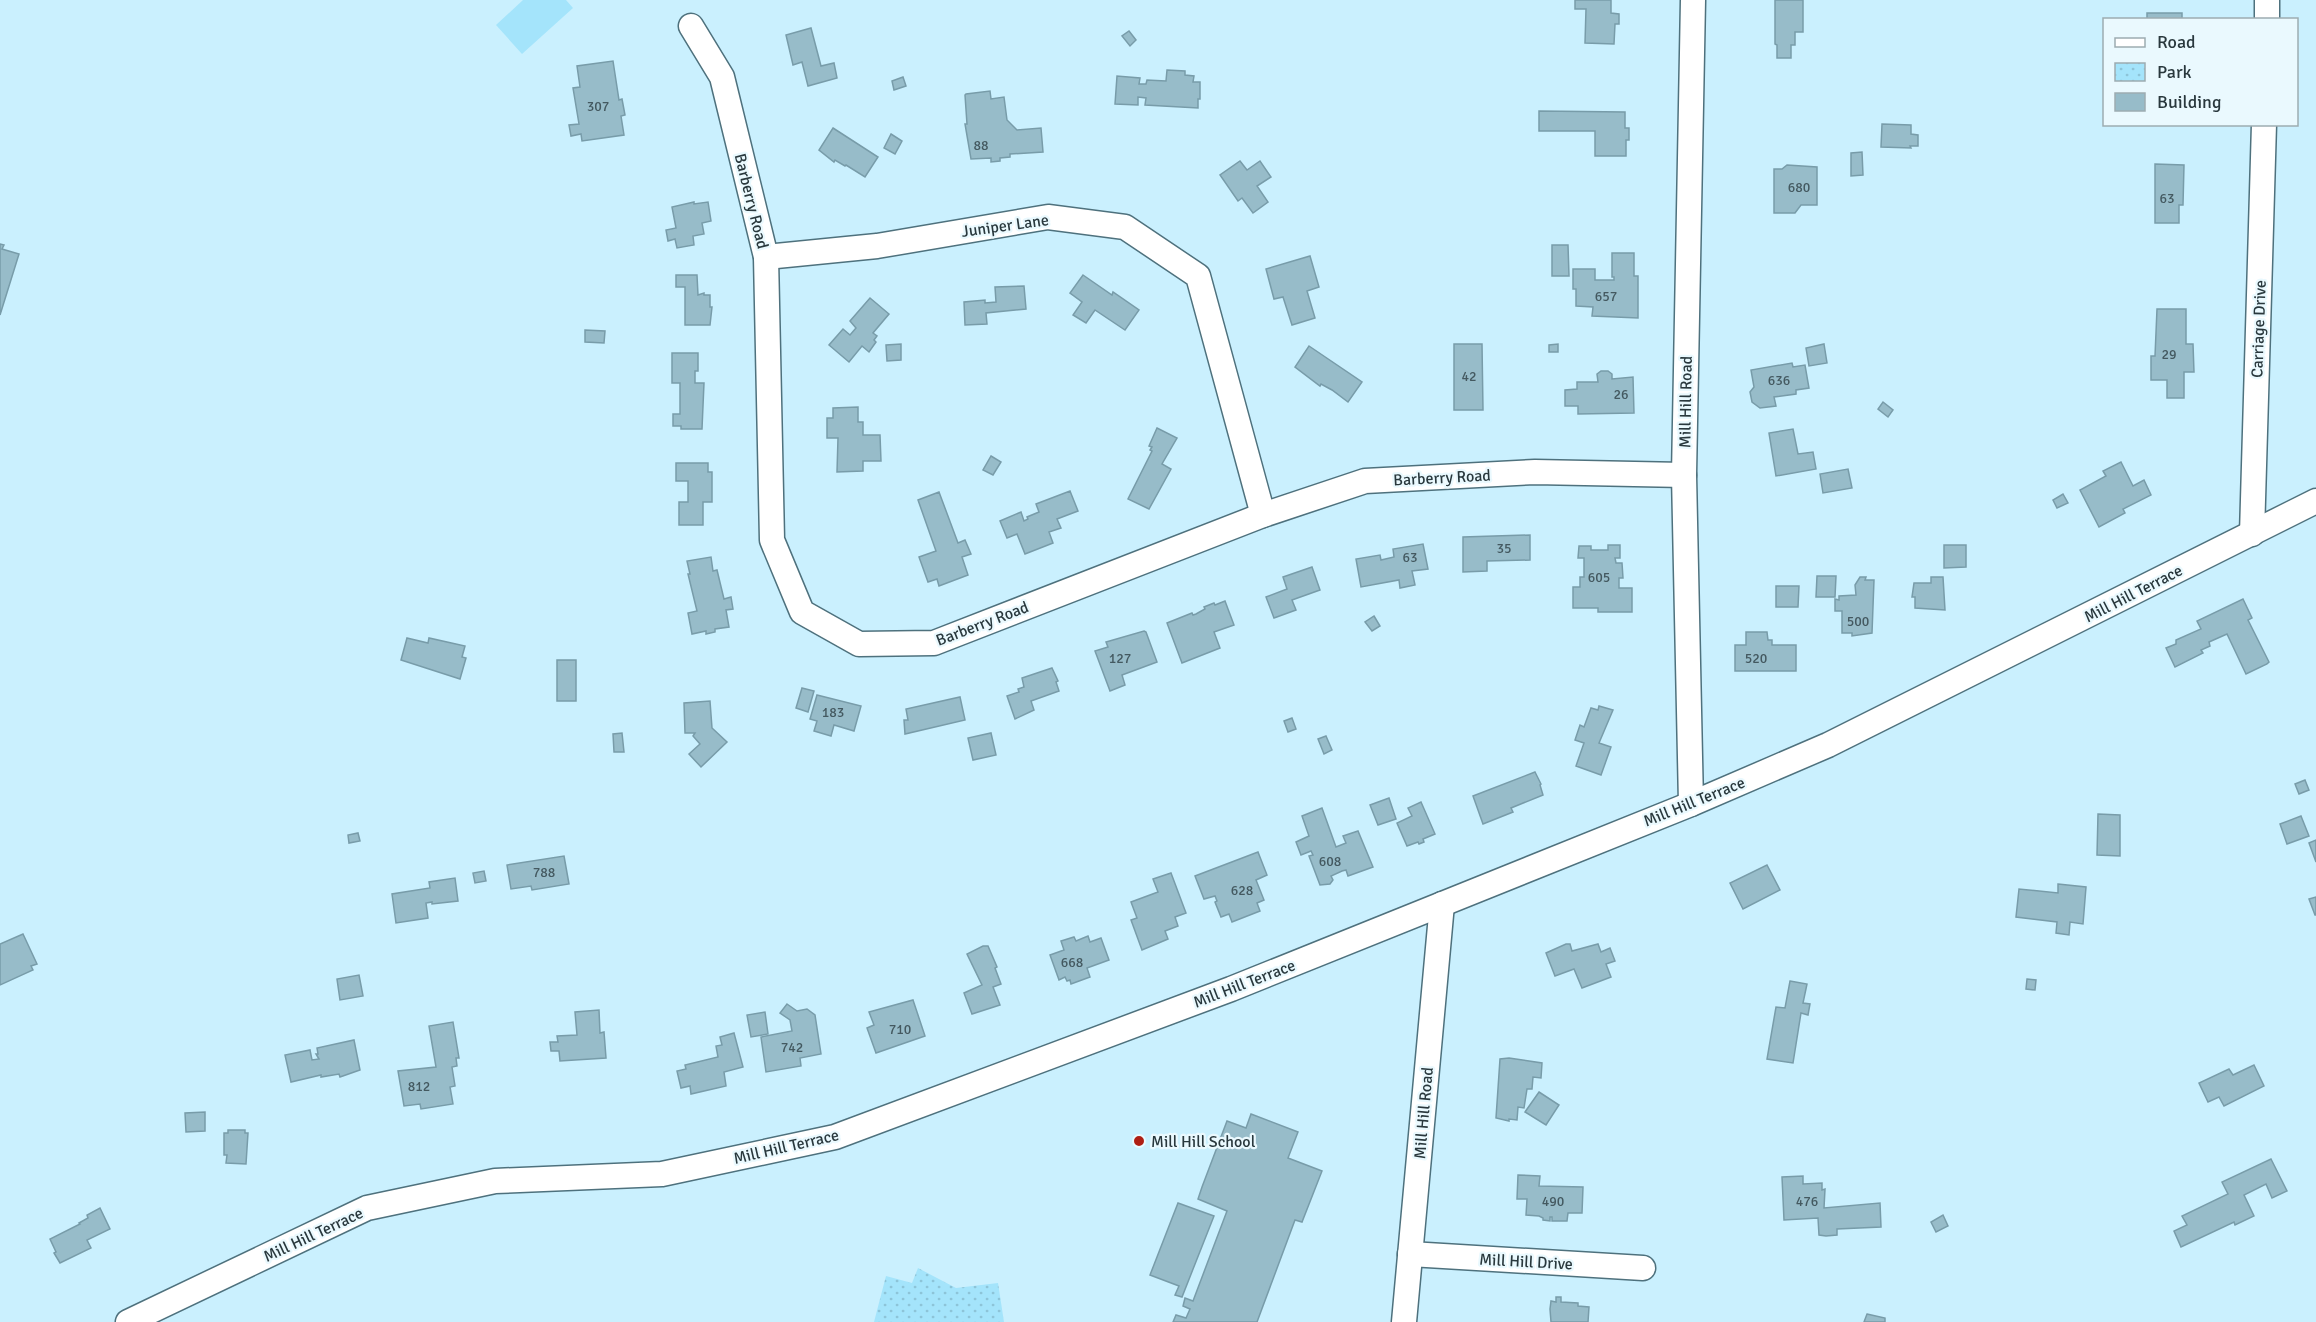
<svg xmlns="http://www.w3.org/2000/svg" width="2316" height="1322" font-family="Signika,sans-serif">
	<defs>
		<pattern id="park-dots" width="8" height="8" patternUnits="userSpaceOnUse" patternTransform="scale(1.5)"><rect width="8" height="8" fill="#a4e4fb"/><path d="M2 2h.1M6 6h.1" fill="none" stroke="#8dc4d8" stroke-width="1.8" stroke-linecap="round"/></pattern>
	</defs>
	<rect width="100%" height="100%" fill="#caf0fe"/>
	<path fill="url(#park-dots)" d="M918,1268L956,1288L998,1283L1004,1322H874L886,1276L912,1283Z"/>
	<path fill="#a4e4fb" d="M523,0H566L573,8L522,54L496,25Z"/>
	<g fill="#97bcc9" stroke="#789ca9" stroke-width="1.5">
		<path d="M1575,0H1611V13L1619,14V24H1615L1614,44L1585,43L1586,9H1575Z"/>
		<path d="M1775,0H1803V32H1795V45H1791V58H1777V45L1775,44Z"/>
		<rect x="2147" y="13" width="35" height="7"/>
		<path d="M811,28L821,66L834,63L837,78L808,86L802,62L793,65L786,35Z"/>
		<path d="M1129,31L1136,40L1130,46L1122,36Z"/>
		<path d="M613,61L619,100L622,99L625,115L621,116L624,135L582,141L581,134L571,136L569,125L579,124L573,88L580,87L577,66Z"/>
		<path d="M1167,70L1185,71V75L1194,76L1193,82H1200V99H1198V108L1145,105L1146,98L1138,97V105L1115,104L1117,76L1140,78L1139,84H1146L1147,80L1166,81Z"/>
		<path d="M903,77L906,86L894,90L892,81Z"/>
		<path d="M990,91L991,99L1004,97L1007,120L1017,130L1041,128L1043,152L1010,154V157L1000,158V161L991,162V158L971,159L965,124H967L965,95L966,94Z"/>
		<path d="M1539,111L1625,112V128H1629V140H1626V156H1595V131H1539Z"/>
		<path d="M1882,124L1911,125V134L1918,135V146H1910L1911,148L1881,147Z"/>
		<path d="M833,128L878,157L865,177L846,165L845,166L835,160L834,162L819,150Z"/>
		<path d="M891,134L902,141L895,154L884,148Z"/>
		<path d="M1862,152L1863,175L1851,176V153Z"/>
		<path d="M1240,161L1247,170L1260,161L1271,177L1257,186L1268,202L1253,213L1242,198L1238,201L1220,175Z"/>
		<path d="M2155,164L2184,165L2183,205H2179V223H2155Z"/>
		<path d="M1787,165L1817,167V205H1801L1795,213H1774V169H1782Z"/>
		<path d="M694,202V204L708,202L711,221L702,223L704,234L693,236L694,245L677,248L675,239L668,241L666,230L676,228L672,207Z"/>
		<path d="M0,244L4,245L2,249L19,254L0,315Z"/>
		<path d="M1552,245H1568L1569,276H1552Z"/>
		<path d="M1612,253H1634V276H1638V318L1592,316L1593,307L1576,306V289H1573V269H1595V280H1614V277H1612Z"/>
		<path d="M1310,256L1319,287L1307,291L1315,318L1292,325L1283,297L1274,299L1266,269Z"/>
		<path d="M676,275H697L698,295L704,293V295H710V307H712L710,325H685V287H676Z"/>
		<path d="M1083,275L1112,295L1113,292L1139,310L1125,330L1095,310L1086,323L1073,315L1082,302L1070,293Z"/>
		<path d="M1024,286L1026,309L986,313L987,324L965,325L964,302L985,300V303L996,302L995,287Z"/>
		<path d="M870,298L889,314L873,333L877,336L874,340L876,342L869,352L862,346L849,362L829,345L843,329L850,335L856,328L850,321Z"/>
		<path d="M2157,309H2186V344H2193L2194,372H2184V398H2167V380H2151V356H2155Z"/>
		<path d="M585,330L605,331L604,343L585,342Z"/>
		<path d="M901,344V360L887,361L886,345Z"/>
		<path d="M1454,344H1482L1483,410H1454Z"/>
		<path d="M1558,344V352H1549V345Z"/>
		<path d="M1824,344L1827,363L1809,366L1806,348Z"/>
		<path d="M1309,346L1362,382L1348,402L1332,390L1321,384L1320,386L1295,367Z"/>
		<path d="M672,353H698V371H695V383H704L702,429H681V426H673V414H680V383H672Z"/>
		<path d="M1792,363L1793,367L1805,365L1809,388L1796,390V394L1774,397L1776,406L1760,408L1752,402L1750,392L1754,387L1751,370Z"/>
		<path d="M1601,371H1608L1612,374V379L1633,377L1634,413L1578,414V406H1565V390L1577,389V382H1598L1597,374Z"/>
		<path d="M1883,402L1893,410L1888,417L1878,409Z"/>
		<path d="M858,407V422H863V435H880L881,461H863V471L837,472L838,438H827V418H833V408Z"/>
		<path d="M1157,428L1177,438L1162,464L1171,469L1149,509L1128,499L1152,451L1150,450L1152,447L1149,446Z"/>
		<path d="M1793,429L1798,454L1813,452L1816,469L1776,476L1769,433Z"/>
		<path d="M991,456L1001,462L993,475L983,470Z"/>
		<path d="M2121,462L2133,486L2144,480L2151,495L2123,509L2125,513L2099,527L2080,490L2106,476L2103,471Z"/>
		<path d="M676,463H708V472H712V502H703V525H679V502H688V481H676Z"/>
		<path d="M1848,469L1852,488L1823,493L1820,474Z"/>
		<path d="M1070,491L1078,511L1057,519L1061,528L1049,532L1053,543L1025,554L1017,534L1007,538L1000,521L1021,512L1024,521L1028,519L1027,517L1039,512L1036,504Z"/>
		<path d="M939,492L958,543L965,540L971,554L962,557L968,575L939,586L937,579L928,582L919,557L936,551L918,500Z"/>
		<path d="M2063,494L2068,503L2057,508L2053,500Z"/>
		<path d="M1530,535V560L1487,561V571L1463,572V537Z"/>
		<path d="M1423,544L1428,569L1412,571L1415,585L1400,588L1399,580L1361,587L1356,559L1380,555L1381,560L1394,557L1393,549Z"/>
		<path d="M1608,545H1620V558H1615L1616,563H1622L1623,578H1619V588H1632V612H1598V608H1573V587H1580V577H1584V558H1578L1579,546H1591V550H1608Z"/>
		<path d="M1944,545H1966V567L1944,568Z"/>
		<path d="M711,557L713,571L717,570L724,599L731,597L733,609L726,610L729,627L715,629V632L706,634V631L692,634L688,613L697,611L688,574H690L687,561Z"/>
		<path d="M1312,567L1320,590L1292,600L1296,610L1274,618L1266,597L1287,589L1283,577Z"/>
		<path d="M1817,576H1836L1835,597H1816Z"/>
		<path d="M1860,577H1866L1865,580H1874L1872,633L1852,636V633H1842V611H1835V599L1839,600V596L1856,595L1855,585Z"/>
		<path d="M1931,577H1943L1945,610L1915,608V597H1912L1914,583H1931Z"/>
		<path d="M1776,586H1799L1798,607H1776Z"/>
		<path d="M2243,599L2252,618L2248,620L2269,662L2267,664L2246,674L2227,634L2209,642L2210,646L2201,650L2203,653L2175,667L2166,648L2176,644V640L2201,629L2197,621Z"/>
		<path d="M1225,601L1234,625L1214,632L1220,648L1182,663L1167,623L1192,613L1193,615L1196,614L1205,609L1204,607L1214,603L1215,605Z"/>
		<path d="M1374,616L1380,626L1372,631L1365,622Z"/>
		<path d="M1144,631L1146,632L1157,662L1122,675L1125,685L1110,691L1095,651L1108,647L1106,642Z"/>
		<path d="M1746,632H1767L1768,640H1772V645H1796V671H1735V645H1746Z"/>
		<path d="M407,638L428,643L429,638L465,646L462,657L466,658L460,679L401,660Z"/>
		<rect x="557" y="660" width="19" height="41"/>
		<path d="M1052,668L1058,681L1056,682L1059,691L1031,701L1034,710L1015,719L1007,696L1019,692L1018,689L1024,687L1022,678Z"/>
		<path d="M802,688L814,691L808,712L796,708Z"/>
		<path d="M817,695L861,706L854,731L834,725L831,736L814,731L817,721L810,719Z"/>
		<path d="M960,697L965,720L905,734L904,720H908L906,709Z"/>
		<path d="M710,701L712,728L727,742L701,767L689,754L700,744L693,736L695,733H685L684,703Z"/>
		<path d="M1599,706L1613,710L1599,743L1611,747L1601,775L1576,766L1584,743L1575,740L1580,725L1584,727L1591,708L1598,710Z"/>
		<path d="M1292,718L1296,729L1288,732L1284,721Z"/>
		<path d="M622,733L624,752H614L613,734Z"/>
		<path d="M991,733L996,755L973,760L968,738Z"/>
		<path d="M1326,736L1332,750L1324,754L1318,739Z"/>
		<path d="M1535,772L1541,784L1540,785L1543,795L1511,808L1513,812L1483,824L1473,796Z"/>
		<path d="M2305,780L2309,790L2299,794L2295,784Z"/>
		<path d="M1389,798L1396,819L1378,825L1370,805Z"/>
		<path d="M1421,802L1435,834L1423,839L1424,842L1419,844L1418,842L1407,846L1397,823L1412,816L1408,808Z"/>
		<path d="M1322,808L1336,847L1346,843L1343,836L1358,831L1373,867L1348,876L1346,870L1342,871L1331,876L1333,880L1330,884L1320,885L1309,856L1313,855L1311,851L1301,855L1296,842L1309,836L1302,816Z"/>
		<path d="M2098,814L2120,815V856L2097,855Z"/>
		<path d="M2301,816L2309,836L2287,844L2280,824Z"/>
		<path d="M358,833L360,841L349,843L348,835Z"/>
		<path d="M2316,840V862L2309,843Z"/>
		<path d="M1258,852L1267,875L1256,880L1264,900L1257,903L1260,911L1232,922L1229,914L1221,917L1215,902L1217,901L1215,896L1204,899L1195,876Z"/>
		<path d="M564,856L569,884L532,890L531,886L511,889L507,865Z"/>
		<path d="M1767,865L1780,890L1743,909L1730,883Z"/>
		<path d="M484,871L486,881L475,883L473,873Z"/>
		<path d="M1171,873L1186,913L1175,917L1178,926L1165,931L1168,939L1142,950L1131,920L1137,918L1131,902L1158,892L1153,879Z"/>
		<path d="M455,878L458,901L432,904V902L426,903L428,918L396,923L392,894L430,888L429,882Z"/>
		<path d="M2058,884L2086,887L2083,924L2070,922L2069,935L2056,933L2057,922L2016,917L2019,889L2058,893Z"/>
		<path d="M2316,897V915H2315L2309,899Z"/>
		<path d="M23,934L37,964L31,966L33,970L0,985V944Z"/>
		<path d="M1088,936L1090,942L1101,938L1109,960L1087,968L1090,977L1071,984L1070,980L1067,981L1065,977L1059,980L1050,955L1064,950L1061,941L1074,937L1076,941Z"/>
		<path d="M1566,944H1570L1572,951L1598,944L1601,952L1610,948L1615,961L1606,964L1611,977L1582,988L1574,969L1555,976L1546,953Z"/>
		<path d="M983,946H988L997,967L995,968L1001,984L993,987L1000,1005L972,1014L964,993L982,985L967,954Z"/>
		<path d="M359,975L363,996L340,1000L337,979Z"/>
		<path d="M2027,979L2036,980L2035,990L2026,989Z"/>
		<path d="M1790,981L1807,984L1803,1003L1810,1004L1808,1015L1801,1013L1793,1063L1767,1059L1776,1007L1785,1008Z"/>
		<path d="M913,1000L925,1036L876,1053L867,1028L874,1025L869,1012Z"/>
		<path d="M787,1004L797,1011L807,1009L815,1015L821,1054L800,1058L801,1066L766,1072L761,1037L792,1031L790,1020L780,1013Z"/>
		<path d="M599,1010L600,1033L604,1032L606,1058L560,1061L559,1051H551L550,1042H558L557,1036L577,1035L575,1012Z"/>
		<path d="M765,1012L768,1034L751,1037L747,1015Z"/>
		<path d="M453,1022L459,1058H456L457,1066L452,1067L455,1086L450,1087L453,1104L421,1109L420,1104L404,1106L398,1071L436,1067L429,1026Z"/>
		<path d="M734,1033L743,1067L724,1072L726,1086L691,1094L690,1086L681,1088L677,1071L686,1069L685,1065L718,1057L716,1046L722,1045L720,1037Z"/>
		<path d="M354,1040L360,1070L340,1077L339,1074L321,1077V1075L291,1082L285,1055L310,1050L312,1060L319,1059L316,1054H318L317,1048Z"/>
		<path d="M1509,1058L1542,1063L1541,1078L1533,1077L1532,1089H1527L1524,1108L1518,1107L1517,1120L1509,1119V1121L1496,1118L1500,1059Z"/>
		<path d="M2254,1065L2264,1086L2224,1106L2219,1097L2208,1102L2199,1083L2229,1069L2233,1075Z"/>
		<path d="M1539,1092L1559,1105L1546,1125L1525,1112Z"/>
		<path d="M205,1112V1131L186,1132L185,1113Z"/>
		<path d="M1251,1114L1298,1132L1288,1158L1322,1171L1302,1222L1295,1220L1257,1322H1173L1176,1315L1186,1318L1190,1309L1183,1306L1185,1298L1193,1301L1227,1211L1198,1199L1202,1187L1227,1121L1246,1128Z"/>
		<path d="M228,1130H245V1133H248L246,1164L226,1163L227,1155H224V1133H228Z"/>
		<path d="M2271,1159L2287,1191L2272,1198L2266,1184L2244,1195L2254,1216L2235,1225L2234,1222L2181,1247L2174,1231L2187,1225L2182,1216L2228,1194L2222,1182Z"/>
		<path d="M1518,1175L1540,1176L1539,1186L1583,1187L1582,1213H1568L1567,1221H1552V1217H1550V1221L1543,1220V1218L1539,1216L1526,1215L1527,1199H1517Z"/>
		<path d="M1803,1176V1184L1822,1183V1190L1825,1189L1824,1208L1880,1203L1881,1227L1837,1229V1235L1826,1236L1819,1235L1818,1218L1784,1220L1782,1177Z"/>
		<path d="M1178,1203L1214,1216L1182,1297L1175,1295L1179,1286L1150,1275Z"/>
		<path d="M100,1208L110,1229L87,1240L91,1248L60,1263L54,1253L56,1252L50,1239L80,1224L79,1223L88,1218L87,1215Z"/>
		<path d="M1943,1215L1948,1226L1936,1232L1931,1222Z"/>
		<path d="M1556,1297H1561V1302L1578,1303V1306L1589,1307L1588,1322H1551L1550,1309L1551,1301L1556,1302Z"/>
		<path d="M1867,1314L1885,1318V1322H1864Z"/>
	</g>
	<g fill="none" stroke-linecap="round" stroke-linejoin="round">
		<g stroke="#4e717d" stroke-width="27">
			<g id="minor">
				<path d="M2267,20V0"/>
				<path d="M691,26L722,77L766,257L772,540L802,612L859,644L934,643L1263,515L1365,481L1535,472L1684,475"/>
				<path d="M766,257L877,246L1048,217L1125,227L1198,276L1263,515"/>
				<path d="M2252,534L2264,124"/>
				<path d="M1691,804L1684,475L1693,0"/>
				<path d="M1410,1254L1643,1268"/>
				<path d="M128,1322L367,1208L495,1181L662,1174L835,1137L1231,989L1691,804L1828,745L2316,501"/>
				<path d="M1404,1322L1442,904"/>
			</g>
		</g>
		<use href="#minor" stroke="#fff" stroke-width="24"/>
	</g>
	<circle fill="#ae1e13" stroke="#eaf9fe" stroke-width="2" cx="1139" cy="1141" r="6"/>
	<g text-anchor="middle" stroke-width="4.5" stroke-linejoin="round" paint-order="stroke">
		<g font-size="14" fill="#445960">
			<text x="598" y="111">307</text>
			<text x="981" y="150">88</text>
			<text x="1799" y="192">680</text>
			<text x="2167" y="203">63</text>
			<text x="1606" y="301">657</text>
			<text x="2169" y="359">29</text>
			<text x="1469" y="381">42</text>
			<text x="1779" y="385">636</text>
			<text x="1621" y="399">26</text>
			<text x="1504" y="553">35</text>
			<text x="1410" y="562">63</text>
			<text x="1599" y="582">605</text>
			<text x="1858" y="626">500</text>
			<text x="1120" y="663">127</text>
			<text x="1756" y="663">520</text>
			<text x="833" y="717">183</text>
			<text x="1330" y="866">608</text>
			<text x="544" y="877">788</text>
			<text x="1242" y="895">628</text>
			<text x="1072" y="967">668</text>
			<text x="900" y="1034">710</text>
			<text x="792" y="1052">742</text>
			<text x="419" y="1091">812</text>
			<text x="1553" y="1206">490</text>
			<text x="1807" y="1206">476</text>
		</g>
		<g font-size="16" fill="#29383d" stroke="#eaf9fe">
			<text transform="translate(752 201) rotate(76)" y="6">Barberry Road</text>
			<text transform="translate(1005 225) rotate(-8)" y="6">Juniper Lane</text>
			<text transform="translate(2258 329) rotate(-88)" y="6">Carriage Drive</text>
			<text transform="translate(1685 402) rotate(-89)" y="6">Mill Hill Road</text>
			<text transform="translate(1442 477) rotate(-3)" y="6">Barberry Road</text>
			<text transform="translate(2133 593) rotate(-27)" y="6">Mill Hill Terrace</text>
			<text transform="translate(982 623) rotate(-21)" y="6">Barberry Road</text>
			<text transform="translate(1694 801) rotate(-22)" y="6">Mill Hill Terrace</text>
			<text transform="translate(1244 983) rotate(-21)" y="6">Mill Hill Terrace</text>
			<text transform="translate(1423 1113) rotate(-85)" y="6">Mill Hill Road</text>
			<text transform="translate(786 1146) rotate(-13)" y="6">Mill Hill Terrace</text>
			<text transform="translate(313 1234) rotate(-25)" y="6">Mill Hill Terrace</text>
			<text transform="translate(1526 1261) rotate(3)" y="6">Mill Hill Drive</text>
		</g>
		<g font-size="16" fill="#29383d" stroke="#eaf9fe" text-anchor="start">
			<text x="1151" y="1147">Mill Hill School</text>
		</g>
	</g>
	<rect x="2103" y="18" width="195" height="108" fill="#eaf9fe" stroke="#9dacb1" stroke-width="1.5"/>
	<rect x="2115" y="38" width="30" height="9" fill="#ffffff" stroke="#9dacb1" stroke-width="1.5"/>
	<text x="2157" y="48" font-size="18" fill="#29383d">Road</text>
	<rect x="2115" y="63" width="30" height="18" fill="url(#park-dots)" stroke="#9dacb1" stroke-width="1.5"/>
	<text x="2157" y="78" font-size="18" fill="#29383d">Park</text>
	<rect x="2115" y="93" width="30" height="18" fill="#97bcc9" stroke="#9dacb1" stroke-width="1.5"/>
	<text x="2157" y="108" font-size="18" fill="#29383d">Building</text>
</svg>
